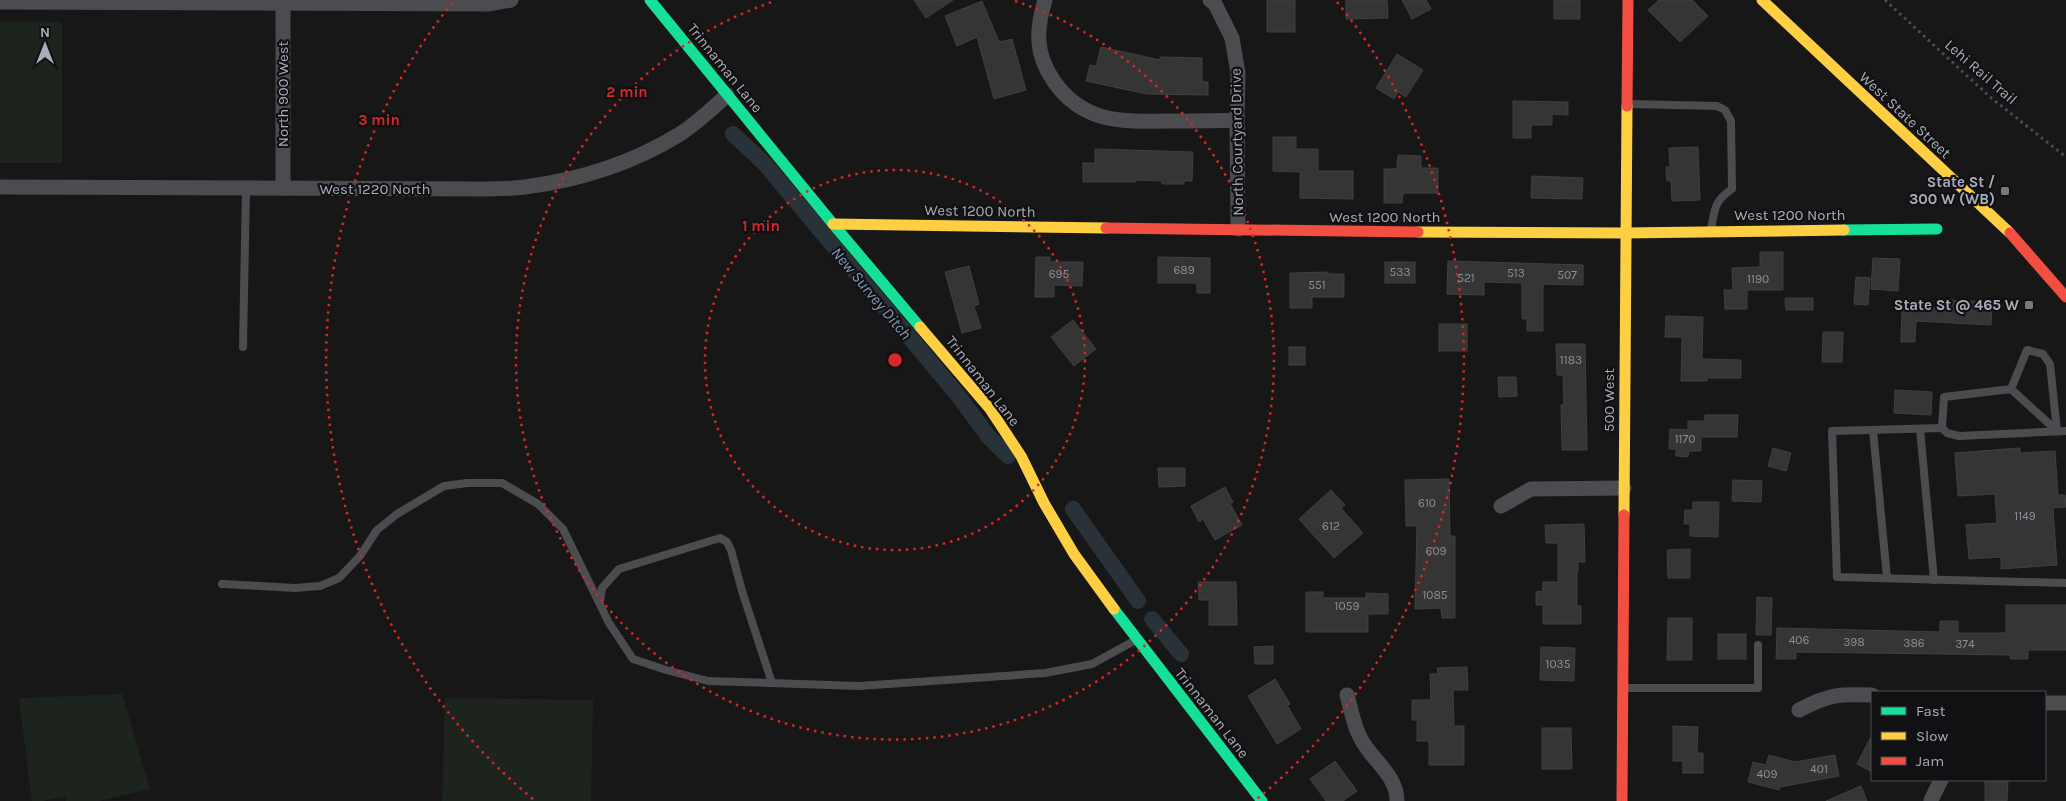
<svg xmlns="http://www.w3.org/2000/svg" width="2066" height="801" font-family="Karla,sans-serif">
	<rect width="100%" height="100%" fill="#171717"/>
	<g fill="#1d241e">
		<path d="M0,21L62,22V163H0Z"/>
		<path d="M122,694L150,789L99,801H66L65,796L43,801H32L19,698Z"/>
		<path d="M445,698L593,700L591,801H442Z"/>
	</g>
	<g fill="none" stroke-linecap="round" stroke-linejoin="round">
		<g stroke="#2a3239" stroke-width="16">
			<path d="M733,134L765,164L957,394L988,436L1008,456"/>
			<path d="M1073,509L1138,601"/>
			<path d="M1152,619L1181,654"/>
		</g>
	</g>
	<g fill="#353536" stroke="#3f4043">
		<path d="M914,0H953L926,18Z"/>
		<rect x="1267" y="0" width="28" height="32"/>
		<path d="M1346,0H1387L1388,18L1346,19Z"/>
		<path d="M1402,0H1426L1431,9L1412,19Z"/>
		<rect x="1554" y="0" width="26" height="19"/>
		<path d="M1659,0H1692L1708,16L1680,42L1648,10Z"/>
		<path d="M982,1L999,42L1012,39L1026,90L994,99L977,37L957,46L945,16Z"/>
		<path d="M1101,47L1160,60V57L1202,58V82H1208V95L1147,94L1086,81L1090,65L1096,66Z"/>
		<path d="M1397,54L1423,70L1406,97L1398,92L1394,99L1376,88Z"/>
		<path d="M1513,101L1568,102V115L1552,114V125H1531V138H1513Z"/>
		<path d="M1273,137H1296V149H1318V171H1353V199L1300,198V172L1273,171Z"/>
		<path d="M1698,147L1700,200L1672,201L1671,181H1667L1666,167H1670L1669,148Z"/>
		<path d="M1095,149L1193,152L1192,181H1184V184H1162V181L1136,180V182H1083V163H1095Z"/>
		<path d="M1398,155L1421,156V168H1438V193H1403L1402,203H1384V169H1397Z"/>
		<path d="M1532,176L1583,178L1582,199L1531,198Z"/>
		<path d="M1760,252H1783V290H1747V309H1725L1724,290H1733L1732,268L1760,267Z"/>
		<path d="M1036,257H1050V262H1083L1082,286L1054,285V297H1035Z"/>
		<path d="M1158,257L1210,258V293H1197V283H1158Z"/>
		<path d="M1873,258L1900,259L1898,291L1871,289Z"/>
		<path d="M1448,261L1583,265V285L1543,284V331H1527V319H1522V283L1484,282V295L1447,294Z"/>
		<rect x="1385" y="262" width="30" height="21"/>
		<path d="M969,266L979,304L974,306L981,328L962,333L945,272Z"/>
		<path d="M1328,272V274H1344V297H1312V308H1290V273Z"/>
		<path d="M1856,277L1870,278L1868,305L1854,304Z"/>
		<path d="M1785,298H1813V310H1786Z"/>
		<path d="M1948,300L1992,302L1991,325L1916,321L1915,342H1901L1902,305L1948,308Z"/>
		<path d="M1666,316L1703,317L1702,359L1741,360V378H1707V381H1681L1682,337H1665Z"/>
		<path d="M1073,320L1096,349L1074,366L1051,337Z"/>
		<rect x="1439" y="324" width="28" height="27"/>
		<path d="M1823,332H1843L1842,362H1822Z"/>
		<path d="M1556,344H1585L1587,450H1562L1561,405H1564L1563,375H1557Z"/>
		<rect x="1289" y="347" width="16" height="18"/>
		<path d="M1498,377H1516L1517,396L1499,397Z"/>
		<path d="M1895,390L1932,392L1931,415L1894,413Z"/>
		<path d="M1705,415H1738L1737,437H1701V451H1689L1688,457L1676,456V449H1669L1670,429L1688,430V421H1705Z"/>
		<path d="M1773,448L1791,453L1786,471L1768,466Z"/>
		<path d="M2020,448V453L2055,451L2058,495H2065L2066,507L2053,508L2057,565L2001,569V557L1969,559L1966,525L1997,523L1995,494L1958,496L1955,453Z"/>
		<path d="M1158,468H1185V486L1159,487Z"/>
		<path d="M1449,479L1450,536H1455V618H1442L1441,608L1415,609L1417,526H1406L1405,480Z"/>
		<path d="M1733,480L1762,481L1761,502L1732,501Z"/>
		<path d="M1225,487L1233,502L1230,504L1242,525L1215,540L1203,519L1199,522L1191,506Z"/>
		<path d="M1331,490L1345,505L1341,508L1363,533L1334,558L1299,519Z"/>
		<path d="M1693,502H1719L1718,537L1690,536V524H1684L1685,510H1693Z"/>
		<path d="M1584,524L1585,562H1578V572H1577V606H1581V624H1543V605H1536V592L1543,591V582H1558V543H1546L1545,525Z"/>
		<path d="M1690,549V578H1668L1667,550Z"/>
		<path d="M1198,582H1236L1237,625H1209V600H1199Z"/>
		<path d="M1306,592H1323V598H1366V593L1388,594V614H1368V632H1306Z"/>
		<path d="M1757,597L1772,598L1771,635H1756Z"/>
		<path d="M2006,605H2066V650H2028V659H2010L2011,655L1796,652V659H1776L1777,628L1940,632V621H1958V633H2006Z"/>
		<path d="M1668,618H1692V660H1667Z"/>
		<rect x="1718" y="634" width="28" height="25"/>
		<path d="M1273,646V664H1255L1254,647Z"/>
		<path d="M1541,647L1575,648L1574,681L1540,680Z"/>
		<path d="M1467,667L1468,690H1453L1454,726H1464V765H1429V741H1417V720H1412V700H1431L1430,674H1438L1437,668Z"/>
		<path d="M1275,679L1290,704L1287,705L1301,729L1277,744L1248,696Z"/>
		<path d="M1673,726L1698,727L1697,753H1703V773H1683V761H1673Z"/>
		<path d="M1542,728H1571L1572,769H1542Z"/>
		<path d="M1872,735V772L1857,764Z"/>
		<path d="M1769,755L1795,762L1835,755L1839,776L1780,787L1779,790L1748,782L1753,762L1766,765Z"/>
		<path d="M1335,761L1357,791L1343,801H1326L1310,779Z"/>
		<path d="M1985,780H2008L2007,801H1985Z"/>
		<path d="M1861,786L1867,801H1826Z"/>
	</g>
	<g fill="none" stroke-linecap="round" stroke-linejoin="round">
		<path stroke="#4d4e52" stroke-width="3" stroke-dasharray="2.5 4" stroke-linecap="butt" d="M1885,0L1990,97L2066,157"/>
		<g stroke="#4b4c50" stroke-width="8">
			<path d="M1629,104L1717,106L1725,110L1731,121L1732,189C1714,201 1715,209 1711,229"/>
			<path d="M243,347L246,188"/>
			<path d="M2011,389L2057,431"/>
			<path d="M1942,428L1944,397L2011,389L2027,350L2043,354L2050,364L2057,431"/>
			<path d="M1920,429L1934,580"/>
			<path d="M1873,430L1887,578"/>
			<path d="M2066,431L1959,436L1947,433L1942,428L1832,431L1837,577L2066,583"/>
			<path d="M222,584L295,588L320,586L339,578L360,556L377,530L397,514L444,486L467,483H502L538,504L563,529L609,623L633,659L666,670L708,681L859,686L1045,673L1092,664L1134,641"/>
			<path d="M600,602L602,588L619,569L720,538L727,542L731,550L742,591L772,683"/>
			<path d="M1625,688H1758V645"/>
		</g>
		<g stroke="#4b4c50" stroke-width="15">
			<path d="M283,0V188"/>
			<path d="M1045,0C1036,30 1035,53 1053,80C1082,123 1121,122 1168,121C1191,121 1214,121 1237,120"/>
			<path d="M1210,0L1215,4L1232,38L1238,73L1237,120L1238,229"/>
			<path d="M0,2L488,4L511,0"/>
			<path d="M0,187L479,189C494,189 510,189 525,187C579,180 633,163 680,134C697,123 712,109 727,95"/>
			<path d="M1501,506L1531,489L1624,488"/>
			<path d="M1347,695C1351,708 1353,724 1360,737C1370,759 1397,774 1397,801"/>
			<path d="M2045,703H2066"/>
			<path d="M1799,710C1830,694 1838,694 1872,695"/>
			<path d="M1931,800L1941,780"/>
		</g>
		<g stroke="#16e098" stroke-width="11">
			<path d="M650,0L833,224L920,327"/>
			<path d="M1844,230L1937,229"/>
			<path d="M1114,609L1262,801"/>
		</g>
		<g stroke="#ffcf43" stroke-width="11">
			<path d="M1762,0L2010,233"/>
			<path d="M833,224L1106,228"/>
			<path d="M1418,232L1625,233L1844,230"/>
			<path d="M920,327L990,409L1021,456L1044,503L1074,554L1114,609"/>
			<path d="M1624,515L1627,106"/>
		</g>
		<g stroke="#f24e42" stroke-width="11">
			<path d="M1627,106L1628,0"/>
			<path d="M1106,228L1418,232"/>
			<path d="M2010,233L2066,297"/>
			<path d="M1622,801L1624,515"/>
		</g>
	</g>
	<g fill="none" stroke="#d62828" stroke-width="2.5" stroke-dasharray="2.5 5">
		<circle cx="895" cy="360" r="190"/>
		<path d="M1015 1A379 379 0 1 1 775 1"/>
		<path d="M533 799A569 569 0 0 1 453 2M1337 2A569 569 0 0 1 1257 799"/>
	</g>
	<g fill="#757880" stroke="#111113" stroke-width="2">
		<rect x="2000" y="186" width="10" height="10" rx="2.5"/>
		<rect x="2024" y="300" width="10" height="10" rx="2.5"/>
	</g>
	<g text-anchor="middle" stroke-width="4.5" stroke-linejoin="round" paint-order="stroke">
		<g font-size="12" fill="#8b8f98">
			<text x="1184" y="274">689</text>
			<text x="1400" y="276">533</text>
			<text x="1516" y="277">513</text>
			<text x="1059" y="278">695</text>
			<text x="1567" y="279">507</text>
			<text x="1466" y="282">521</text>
			<text x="1758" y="283">1190</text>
			<text x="1317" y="289">551</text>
			<text x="1571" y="364">1183</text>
			<text x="1685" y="443">1170</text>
			<text x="1427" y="507">610</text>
			<text x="2025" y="520">1149</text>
			<text x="1331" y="530">612</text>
			<text x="1436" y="555">609</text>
			<text x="1435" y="599">1085</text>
			<text x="1347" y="610">1059</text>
			<text x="1799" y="644">406</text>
			<text x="1854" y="646">398</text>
			<text x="1914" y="647">386</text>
			<text x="1965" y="648">374</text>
			<text x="1558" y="668">1035</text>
			<text x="1819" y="773">401</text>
			<text x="1767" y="778">409</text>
		</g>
		<g font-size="15" fill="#a8adb8" stroke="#111113">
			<text transform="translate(725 68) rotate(51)" y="5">Trinnaman Lane</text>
			<text transform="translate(1981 72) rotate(41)" y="5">Lehi Rail Trail</text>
			<text transform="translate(283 94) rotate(-90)" y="5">North 900 West</text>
			<text transform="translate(1905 115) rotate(43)" y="5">West State Street</text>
			<text transform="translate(1237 142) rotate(-91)" y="5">North Courtyard Drive</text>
			<text x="375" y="194">West 1220 North</text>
			<text transform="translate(980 211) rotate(1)" y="5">West 1200 North</text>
			<text x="1790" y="220">West 1200 North</text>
			<text x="1385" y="222">West 1200 North</text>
			<text transform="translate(983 381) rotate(52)" y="5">Trinnaman Lane</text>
			<text transform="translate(1609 400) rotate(-90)" y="5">500 West</text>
			<text transform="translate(1212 713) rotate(52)" y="5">Trinnaman Lane</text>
		</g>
		<g font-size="15" font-weight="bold" fill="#a8adb8" stroke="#111113" text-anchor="end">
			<text x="1995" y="187">State St /<tspan x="1995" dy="17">300 W (WB)</tspan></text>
			<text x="2019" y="310">State St @ 465 W</text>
		</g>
		<g font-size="16" font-style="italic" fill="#7f9bb3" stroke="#111113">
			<text transform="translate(872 293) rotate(50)" y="6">New Survey Ditch</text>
		</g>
	</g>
	<circle cx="895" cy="360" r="8" fill="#d62828" stroke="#111113" stroke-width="2.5"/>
	<g font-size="15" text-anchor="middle" font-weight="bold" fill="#d62828" stroke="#111113" stroke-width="4.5" stroke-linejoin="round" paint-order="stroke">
		<text x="627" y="97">2 min</text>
		<text x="379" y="125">3 min</text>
		<text x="761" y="231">1 min</text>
	</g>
	<rect x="1871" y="691" width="175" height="90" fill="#111113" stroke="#4d4f55"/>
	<rect x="1881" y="707" width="25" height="8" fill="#16e098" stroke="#4d4f55"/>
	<text x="1916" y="716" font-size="15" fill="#a8adb8">Fast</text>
	<rect x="1881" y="732" width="25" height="8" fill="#ffcf43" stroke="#4d4f55"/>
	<text x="1916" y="741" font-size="15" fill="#a8adb8">Slow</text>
	<rect x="1881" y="757" width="25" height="8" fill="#f24e42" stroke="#4d4f55"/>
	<text x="1916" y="766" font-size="15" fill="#a8adb8">Jam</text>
	<g transform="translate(45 45)" stroke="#111113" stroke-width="4" paint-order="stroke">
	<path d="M0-4L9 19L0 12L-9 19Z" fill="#a8adb8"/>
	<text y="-8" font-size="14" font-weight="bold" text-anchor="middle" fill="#a8adb8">N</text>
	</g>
</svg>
